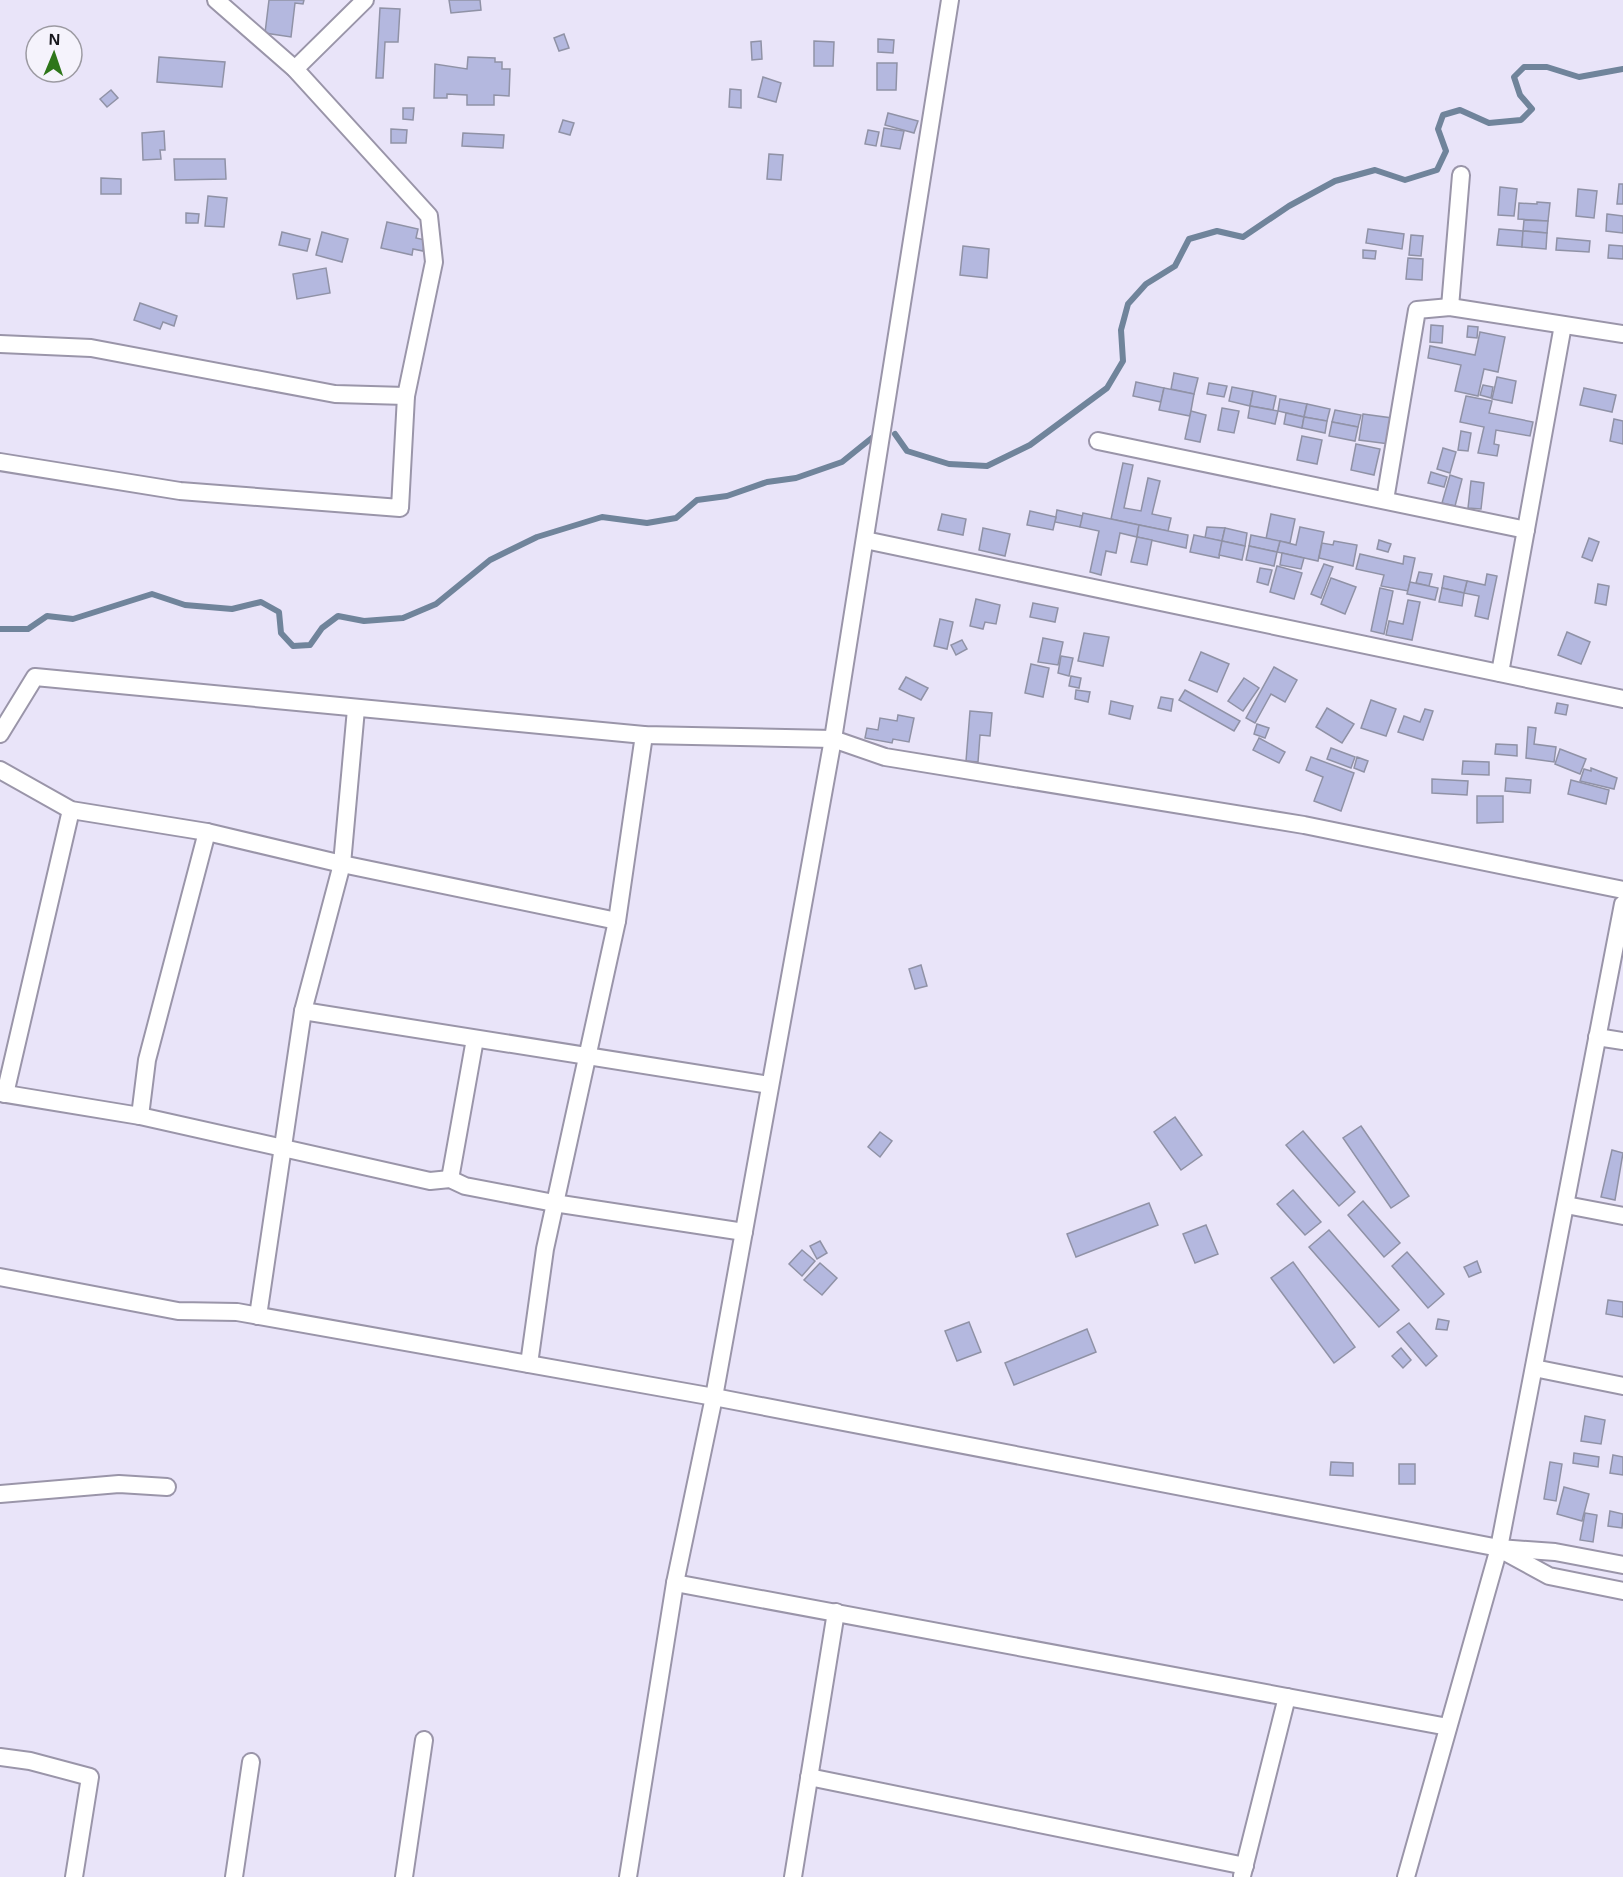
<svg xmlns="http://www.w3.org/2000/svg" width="1623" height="1877" font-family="Helvetica,sans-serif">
	<rect width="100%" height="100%" fill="#e9e4f9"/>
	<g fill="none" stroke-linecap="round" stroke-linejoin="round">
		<g stroke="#70849b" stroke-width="6">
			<path d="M895,434L907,451L949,464L987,466L1030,445L1107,388L1123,361L1121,330L1128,304L1146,284L1175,266L1189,239L1217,231L1243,237L1289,206L1335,181L1375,170L1405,180L1437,170L1446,151L1438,129L1443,115L1460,110L1489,123L1521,120L1532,109L1520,95L1514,77L1524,67H1547L1579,77L1623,69"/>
			<path d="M0,629H28L47,616L73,619L152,594L185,605L232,609L261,602L279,612L281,633L293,646L310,645L322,628L338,616L364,621L403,618L436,604L490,560L537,537L602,517L647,523L676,518L697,500L727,496L767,482L796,478L842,462L873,437"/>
		</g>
	</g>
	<g fill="#b4b8df" stroke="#9092a6" stroke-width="1.5">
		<path d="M269,0H304L303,4L295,3L291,37L265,33Z"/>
		<path d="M449,0H480L481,10L451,13Z"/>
		<path d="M380,8L400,9L398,42H385L383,78H376Z"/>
		<path d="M564,34L569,48L559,51L554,38Z"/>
		<path d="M878,39L894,40L893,53L878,52Z"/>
		<path d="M761,41L762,59L752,60L751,42Z"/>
		<path d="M814,41L834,42L833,66H814Z"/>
		<path d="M159,57L225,62L222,87L157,82Z"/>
		<path d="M468,57L495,58V62H502V69H510L509,96L494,95V105H467V95L447,94V98H434L435,64L467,69Z"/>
		<path d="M877,63H897L896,90H877Z"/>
		<path d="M763,77L781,83L776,102L758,97Z"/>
		<path d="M730,89L741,90V108L729,107Z"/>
		<path d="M111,90L118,98L107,107L100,99Z"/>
		<path d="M403,108H414L413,120L403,119Z"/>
		<path d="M888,113L918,121L914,133L885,125Z"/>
		<path d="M563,120L574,123L570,135L559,132Z"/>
		<path d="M884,128L904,131L900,149L881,146Z"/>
		<path d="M391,129L407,130L406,143H391Z"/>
		<path d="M868,130L879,132L876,146L865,144Z"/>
		<path d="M164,131L165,150H160L161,159L143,160L142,133Z"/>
		<path d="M463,133L504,135L503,148L462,146Z"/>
		<path d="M769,154L783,155L781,180L767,179Z"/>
		<path d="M174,159H225L226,179L175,180Z"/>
		<path d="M101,178L121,179V194H101Z"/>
		<path d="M1619,184H1623V204H1617Z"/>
		<path d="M1500,187L1517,189L1514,216L1498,215Z"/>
		<path d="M1578,189L1597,191L1594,218L1576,216Z"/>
		<path d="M208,196L227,198L224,227L205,226Z"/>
		<path d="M1537,202L1550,203L1548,221L1518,219L1519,203L1537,204Z"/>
		<path d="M186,213L199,214L198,223H186Z"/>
		<path d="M1607,214L1623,216V233L1606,231Z"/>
		<path d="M1524,220L1548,221L1547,233L1523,231Z"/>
		<path d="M387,222L418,229L416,238L425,240L423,251L413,249L412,255L381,248Z"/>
		<path d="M1368,229L1404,234L1402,249L1366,243Z"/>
		<path d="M1499,229L1523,231L1522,247L1497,245Z"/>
		<path d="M1523,231L1547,233L1546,249L1522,247Z"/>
		<path d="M282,232L310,239L307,251L279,245Z"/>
		<path d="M322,232L348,239L342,262L316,255Z"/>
		<path d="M1411,235L1423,236L1421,256L1409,255Z"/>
		<path d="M1557,238L1590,241L1589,252L1556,250Z"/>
		<path d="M1609,245L1623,246V259L1608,258Z"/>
		<path d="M963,246L989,249L987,278L960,275Z"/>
		<path d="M1363,250L1376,251L1375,259L1363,258Z"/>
		<path d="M1408,258L1423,259L1422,280L1406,279Z"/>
		<path d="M326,268L330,293L297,299L293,274Z"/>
		<path d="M140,303L177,316L174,326L163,322L160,329L134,320Z"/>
		<path d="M1431,325L1443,326L1442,343L1430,342Z"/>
		<path d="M1468,326L1478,327L1477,338L1467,337Z"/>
		<path d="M1480,332L1505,337L1498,372L1484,369L1478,396L1455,391L1461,365L1428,358L1430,346L1475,355Z"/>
		<path d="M1174,373L1198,378L1194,394L1171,389Z"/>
		<path d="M1497,377L1516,381L1512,403L1492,399Z"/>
		<path d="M1136,382L1164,388L1161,402L1133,396Z"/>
		<path d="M1209,383L1227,386L1224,397L1207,394Z"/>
		<path d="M1483,385L1493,387L1491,398L1480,395Z"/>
		<path d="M1232,387L1253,391L1250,406L1229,401Z"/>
		<path d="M1164,388L1194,394L1190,416L1159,410Z"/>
		<path d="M1584,388L1616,395L1612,412L1580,405Z"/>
		<path d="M1253,391L1276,396L1273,410L1250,406Z"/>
		<path d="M1466,396L1492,401L1489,413L1533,422L1530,436L1496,430L1494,444L1499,445L1497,456L1478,453L1484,427L1460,422Z"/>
		<path d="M1280,399L1307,404L1304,417L1278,411Z"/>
		<path d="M1307,404L1330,409L1327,421L1304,417Z"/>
		<path d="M1250,406L1278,411L1275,424L1248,418Z"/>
		<path d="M1222,408L1239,411L1234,433L1218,430Z"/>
		<path d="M1335,410L1361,415L1358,427L1332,422Z"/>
		<path d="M1191,411L1206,415L1200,442L1185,439Z"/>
		<path d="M1286,413L1304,417L1302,428L1284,424Z"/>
		<path d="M1363,414L1392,418L1389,444L1359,440Z"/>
		<path d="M1304,417L1327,421L1325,433L1302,428Z"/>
		<path d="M1614,419L1623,421V444L1610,441Z"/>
		<path d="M1332,422L1358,427L1355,441L1329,436Z"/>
		<path d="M1461,431L1471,433L1468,451L1458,450Z"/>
		<path d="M1302,436L1322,440L1317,464L1297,460Z"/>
		<path d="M1356,444L1380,449L1374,475L1351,470Z"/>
		<path d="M1443,448L1456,452L1450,473L1437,469Z"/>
		<path d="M1123,463L1133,465L1124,508L1141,511L1148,478L1160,481L1152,514L1171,518L1168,531L1111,519Z"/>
		<path d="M1431,472L1447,477L1444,487L1428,483Z"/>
		<path d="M1450,475L1462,479L1455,506L1442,503Z"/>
		<path d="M1471,481L1484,483L1481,509L1468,508Z"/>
		<path d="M1057,510L1083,516L1080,527L1055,522Z"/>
		<path d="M1030,511L1056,517L1053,530L1027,525Z"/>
		<path d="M1083,513L1139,525L1137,537L1120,533L1116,553L1106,551L1101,575L1090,572L1099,531L1080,527Z"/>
		<path d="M942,514L966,519L963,535L938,530Z"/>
		<path d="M1271,514L1295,519L1290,543L1266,539Z"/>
		<path d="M1139,525L1188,535L1186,548L1137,537Z"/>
		<path d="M1207,527L1225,528L1222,541L1205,538Z"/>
		<path d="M1300,527L1324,532L1318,561L1277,552L1280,541L1296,545Z"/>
		<path d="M983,528L1010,534L1005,556L979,550Z"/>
		<path d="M1225,528L1247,533L1245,546L1222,541Z"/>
		<path d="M1194,535L1222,541L1219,558L1190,552Z"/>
		<path d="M1251,535L1280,541L1277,552L1249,546Z"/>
		<path d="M1137,537L1152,540L1147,565L1131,562Z"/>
		<path d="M1589,538L1599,542L1592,561L1582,557Z"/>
		<path d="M1379,540L1391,544L1388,552L1377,549Z"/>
		<path d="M1222,541L1245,546L1242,560L1219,555Z"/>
		<path d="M1334,541L1357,545L1353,566L1319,558L1322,543L1333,545Z"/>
		<path d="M1249,546L1277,552L1274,566L1246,560Z"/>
		<path d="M1282,553L1304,558L1301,569L1280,565Z"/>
		<path d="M1360,554L1403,564L1404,556L1415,558L1408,591L1381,586L1384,575L1356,569Z"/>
		<path d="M1324,564L1333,567L1321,598L1311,594Z"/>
		<path d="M1277,566L1302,573L1294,599L1270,592Z"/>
		<path d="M1260,568L1272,570L1268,585L1257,582Z"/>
		<path d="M1419,572L1432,574L1429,586L1416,583Z"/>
		<path d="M1487,574L1497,576L1488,619L1475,616L1479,596L1464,593L1467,581L1485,585Z"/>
		<path d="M1444,576L1467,581L1464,593L1442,588Z"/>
		<path d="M1331,578L1356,587L1345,614L1321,604Z"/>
		<path d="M1410,582L1438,588L1435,600L1407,594Z"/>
		<path d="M1598,584L1609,586L1606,605L1595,603Z"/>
		<path d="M1380,588L1393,591L1384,634L1371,631Z"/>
		<path d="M1442,588L1464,593L1462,606L1439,602Z"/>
		<path d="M976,599L1000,605L996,624L985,622L983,629L970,626Z"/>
		<path d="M1408,600L1420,602L1412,640L1386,635L1389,621L1403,624Z"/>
		<path d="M1033,603L1058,608L1055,622L1030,617Z"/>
		<path d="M940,619L953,622L947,649L934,646Z"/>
		<path d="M1567,632L1590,642L1581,664L1558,655Z"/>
		<path d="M1084,633L1109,637L1103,666L1078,661Z"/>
		<path d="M1043,638L1063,642L1058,665L1038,662Z"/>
		<path d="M962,640L967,649L956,655L951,645Z"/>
		<path d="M1201,652L1229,664L1217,692L1189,680Z"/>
		<path d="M1061,656L1073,658L1069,676L1058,673Z"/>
		<path d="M1031,664L1049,668L1043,697L1025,693Z"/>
		<path d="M1274,667L1297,680L1285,702L1271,694L1255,723L1246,718Z"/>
		<path d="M1071,676L1081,678L1079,688L1069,686Z"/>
		<path d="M906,677L928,688L921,700L899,689Z"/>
		<path d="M1244,678L1259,688L1243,711L1228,701Z"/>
		<path d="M1076,690L1090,692L1088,702L1075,699Z"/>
		<path d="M1185,690L1240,721L1234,731L1179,700Z"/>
		<path d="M1161,697L1173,699L1171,711L1158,708Z"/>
		<path d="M1371,700L1396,709L1386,736L1361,728Z"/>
		<path d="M1111,701L1133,706L1130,719L1109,714Z"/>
		<path d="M1557,703L1568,705L1566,715L1555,713Z"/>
		<path d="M1327,708L1354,724L1342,743L1316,727Z"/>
		<path d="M1425,709L1433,711L1423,740L1398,732L1404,716L1420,722Z"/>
		<path d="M970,711L992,713L990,736L980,735L978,762L966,761Z"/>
		<path d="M898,715L914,718L909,742L893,739L892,743L865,738L867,728L878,730L880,718L897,721Z"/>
		<path d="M1257,724L1269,728L1265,738L1254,734Z"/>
		<path d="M1528,727L1536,728L1534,744L1556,747L1554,762L1526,758Z"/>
		<path d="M1259,738L1285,752L1279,763L1253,750Z"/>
		<path d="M1496,744L1517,745V756L1495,754Z"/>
		<path d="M1331,748L1355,757L1351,768L1327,759Z"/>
		<path d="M1560,749L1586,759L1580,774L1555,764Z"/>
		<path d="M1311,757L1354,773L1341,811L1314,801L1323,777L1306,770Z"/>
		<path d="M1357,757L1368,761L1364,772L1354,768Z"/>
		<path d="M1463,761L1489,762V775L1462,774Z"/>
		<path d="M1591,768L1617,778L1614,789L1580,781L1584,769L1591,771Z"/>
		<path d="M1506,778L1531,780L1530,793L1505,791Z"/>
		<path d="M1432,779L1468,781L1467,795L1432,793Z"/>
		<path d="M1571,780L1609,790L1606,804L1568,794Z"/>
		<path d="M1477,796H1503V822L1477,823Z"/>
		<path d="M921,965L927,986L915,989L909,969Z"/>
		<path d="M1175,1117L1202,1155L1181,1170L1154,1132Z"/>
		<path d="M1361,1126L1409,1196L1391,1208L1343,1138Z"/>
		<path d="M1303,1131L1355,1192L1339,1206L1286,1145Z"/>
		<path d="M880,1132L892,1141L880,1157L868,1147Z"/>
		<path d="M1612,1150L1623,1153L1615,1200L1601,1197Z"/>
		<path d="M1293,1190L1321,1222L1305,1235L1277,1204Z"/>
		<path d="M1363,1201L1400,1243L1384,1257L1348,1215Z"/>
		<path d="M1149,1203L1158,1225L1076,1257L1067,1234Z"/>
		<path d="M1206,1225L1218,1254L1195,1263L1183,1234Z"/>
		<path d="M1329,1230L1399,1310L1379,1327L1309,1247Z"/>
		<path d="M820,1241L827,1253L817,1259L810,1246Z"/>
		<path d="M802,1250L815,1261L802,1276L789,1264Z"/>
		<path d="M1407,1252L1444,1294L1428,1308L1392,1266Z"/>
		<path d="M1477,1261L1481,1272L1469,1277L1464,1267Z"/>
		<path d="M1293,1262L1355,1347L1334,1363L1271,1278Z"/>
		<path d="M820,1263L837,1278L822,1295L804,1280Z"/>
		<path d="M1608,1300L1623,1302V1317L1606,1314Z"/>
		<path d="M1438,1319L1449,1321L1447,1330L1436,1329Z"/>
		<path d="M969,1322L981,1352L957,1361L945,1331Z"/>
		<path d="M1409,1323L1437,1356L1426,1366L1397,1332Z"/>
		<path d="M1087,1329L1096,1352L1014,1385L1005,1363Z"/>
		<path d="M1401,1348L1411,1360L1403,1368L1392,1356Z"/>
		<path d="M1585,1416L1605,1420L1601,1444L1581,1441Z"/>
		<path d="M1574,1453L1599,1457L1598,1467L1573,1463Z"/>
		<path d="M1613,1455L1623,1457V1475L1610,1473Z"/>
		<path d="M1331,1462L1353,1463V1476L1330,1475Z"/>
		<path d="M1550,1462L1562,1464L1556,1501L1544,1499Z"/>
		<rect x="1399" y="1464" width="16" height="20"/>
		<path d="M1564,1487L1589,1494L1582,1521L1557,1514Z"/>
		<path d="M1610,1511L1623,1514L1622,1528L1608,1526Z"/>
		<path d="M1585,1513L1597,1515L1593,1542L1580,1540Z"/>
	</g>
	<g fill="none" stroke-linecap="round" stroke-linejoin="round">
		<g stroke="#9a95a9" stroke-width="20">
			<g id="minor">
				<path d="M295,69L365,0"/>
				<path d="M1450,307L1461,175"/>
				<path d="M0,344L91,348L335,394L406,396"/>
				<path d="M1098,441L1526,530"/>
				<path d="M0,462L180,491L400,508L406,396L434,262L429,216L295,69L216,0"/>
				<path d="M1385,500L1417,310L1450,307L1623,334"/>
				<path d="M865,540L1623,699"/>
				<path d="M1500,673L1563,325"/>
				<path d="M0,734L35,677L644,735L833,739L885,757L1304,825L1623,890"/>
				<path d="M0,770L71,810L207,832L342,864L617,921"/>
				<path d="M303,1011L770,1085"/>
				<path d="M1597,1037L1623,1041"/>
				<path d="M0,1093L140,1116L430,1181L450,1179L465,1186L554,1203L744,1232"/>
				<path d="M5,1094L71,810"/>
				<path d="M140,1116L147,1060L207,832"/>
				<path d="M450,1179L475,1039"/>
				<path d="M1566,1205L1623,1216"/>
				<path d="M0,1277L178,1311L237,1312L714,1397L1499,1548L1555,1552L1623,1565"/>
				<path d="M258,1316L303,1011L342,864L356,709"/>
				<path d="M529,1364L545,1249L617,921L644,735"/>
				<path d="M1534,1368L1623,1386"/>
				<path d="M0,1494L119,1484L167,1487"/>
				<path d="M1505,1552L1549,1576L1623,1591"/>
				<path d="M675,1583L1448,1727"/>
				<path d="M0,1757L30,1761L90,1777L74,1877"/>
				<path d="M809,1777L1245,1866"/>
				<path d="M1242,1876L1287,1697"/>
				<path d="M234,1877L251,1762"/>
				<path d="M404,1877L424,1740"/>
				<path d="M628,1877L675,1583L714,1397L833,739L950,0"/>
				<path d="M793,1877L836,1612"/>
				<path d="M1406,1877L1499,1548L1623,904"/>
			</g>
		</g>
		<use href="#minor" stroke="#fff" stroke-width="16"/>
	</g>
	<g transform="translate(54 54) rotate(2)"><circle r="28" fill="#f5f3fc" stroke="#9c9aa2" stroke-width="1.5"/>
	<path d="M0-4.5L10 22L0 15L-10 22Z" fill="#2e761a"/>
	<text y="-9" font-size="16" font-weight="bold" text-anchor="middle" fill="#16151c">N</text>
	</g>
</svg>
